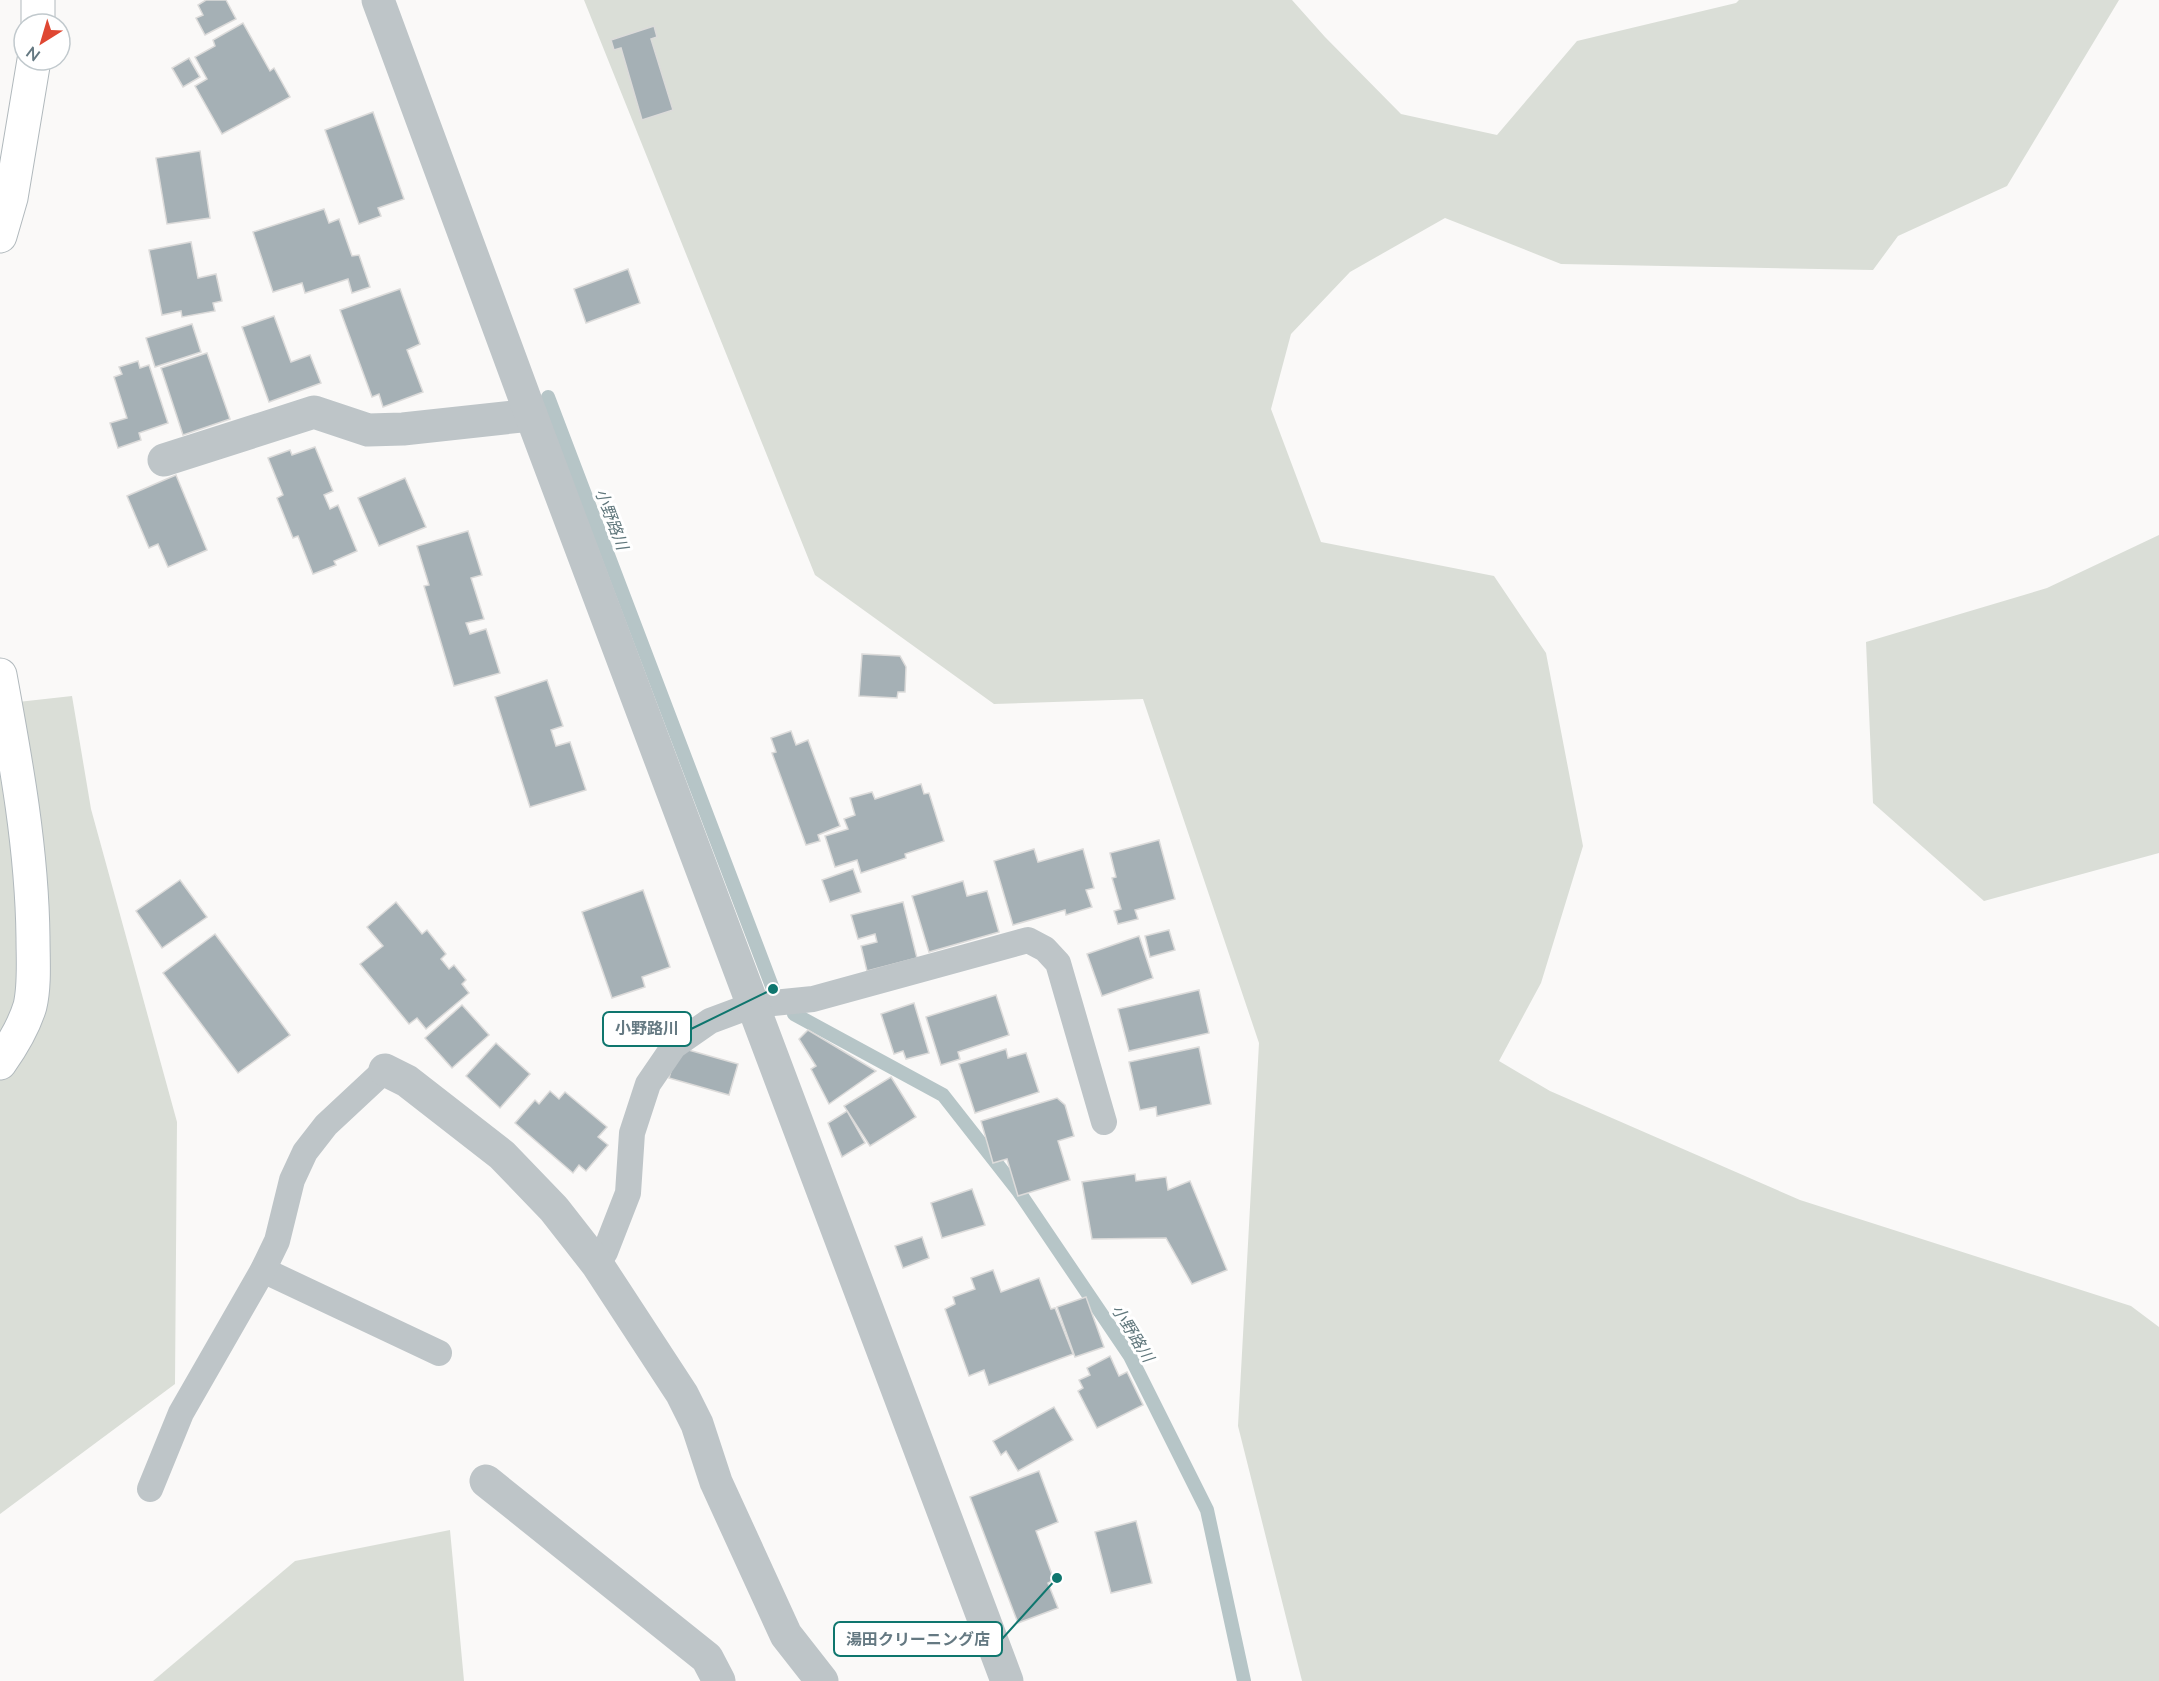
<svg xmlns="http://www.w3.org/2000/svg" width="2159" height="1681" font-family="Lato,'Noto Sans JP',sans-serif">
	<rect width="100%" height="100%" fill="#faf9f8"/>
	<g fill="#daded7">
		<path d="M584,0H1292L1325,37L1401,114L1497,135L1577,41L1736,3L1739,0H2119L2007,186L1898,236L1873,270L1561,264L1445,218L1350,272L1291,334L1271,409L1321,542L1494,576L1546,653L1583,846L1541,983L1499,1061L1550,1091L1800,1200L2131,1306L2159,1327V1681H1302L1238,1426L1259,1043L1143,699L994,704L815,575Z"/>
		<path d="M2159,535V853L1984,901L1873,803L1866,642L2047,588Z"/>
		<path d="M72,696L91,809L177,1122L175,1384L0,1514V704Z"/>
		<path d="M450,1530L464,1681H153L295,1561Z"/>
	</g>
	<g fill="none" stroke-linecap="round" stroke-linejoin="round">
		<g stroke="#b6c5c7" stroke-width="14">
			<path d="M548,397L773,989"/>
			<path d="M794,1014L943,1095L1019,1192L1130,1356L1207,1510L1244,1681"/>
		</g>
	</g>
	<g fill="#a5b0b5" stroke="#dcdbda" stroke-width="1.5">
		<path d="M206,0H226L236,19L205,35L196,18L203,15L198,5Z"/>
		<path d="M243,23L270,71L274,68L290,97L222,134L195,86L207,79L195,57L215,46L213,40Z"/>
		<path d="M654,26L657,37L651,39L673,110L642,120L621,48L614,50L611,40Z"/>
		<path d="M189,58L200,77L183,87L172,68Z"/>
		<path d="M373,112L404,199L378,208L381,216L359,224L325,130Z"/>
		<path d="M200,151L210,218L167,224L156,158Z"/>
		<path d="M324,209L329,223L339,219L352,256L359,255L370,287L352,293L348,279L305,293L302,283L273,292L253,232Z"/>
		<path d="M191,242L198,278L216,274L222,301L213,303L215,311L182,317L181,311L162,315L149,250Z"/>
		<path d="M628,269L640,303L586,323L574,289Z"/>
		<path d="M400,289L420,344L407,350L423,392L383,407L379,394L372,397L340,310Z"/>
		<path d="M274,316L291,362L310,355L321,383L269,402L242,327Z"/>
		<path d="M192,324L201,352L155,367L146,338Z"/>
		<path d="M207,353L230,419L183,435L161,368Z"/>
		<path d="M138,361L140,368L149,365L168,423L139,433L141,440L118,448L110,423L127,418L114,377L122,374L119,367Z"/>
		<path d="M315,447L333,491L324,495L330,509L338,505L357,551L334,561L336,565L313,574L298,536L293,538L277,498L283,495L268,458L290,450L292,455Z"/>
		<path d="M176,475L207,550L168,567L158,544L149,548L127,496Z"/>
		<path d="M405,478L426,527L379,546L358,498Z"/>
		<path d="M468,531L482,575L471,578L484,619L466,623L470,634L486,629L500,673L454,686L424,586L429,585L417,546Z"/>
		<path d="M862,654L900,656L906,667L905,692H898L897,698L859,696Z"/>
		<path d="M547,680L563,726L551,730L556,746L570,742L586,790L530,807L495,697Z"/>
		<path d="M791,731L796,745L808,740L840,826L818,835L820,841L806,845L772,753L776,752L771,738Z"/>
		<path d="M921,784L924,794L929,793L944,841L905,854L906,858L861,873L857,860L835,867L825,836L848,829L844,819L855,815L850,798L872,792L875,799Z"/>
		<path d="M1159,840L1175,899L1135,910L1138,919L1118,924L1114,911L1121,909L1112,878L1116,877L1110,853Z"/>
		<path d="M1034,849L1038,862L1083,849L1094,888L1086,890L1092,907L1066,915L1065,910L1013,925L994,861Z"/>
		<path d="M853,869L861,892L830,902L822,880Z"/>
		<path d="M180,880L207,917L162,948L136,911Z"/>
		<path d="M963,881L967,896L987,891L999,932L929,952L912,896Z"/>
		<path d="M643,890L670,967L642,977L645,987L612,998L582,912Z"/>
		<path d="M396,902L422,934L427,930L446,954L441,959L449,969L454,965L466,980L462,984L469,993L426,1029L417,1018L409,1024L360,964L383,946L367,927Z"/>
		<path d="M903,902L917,958L867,971L861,946L877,942L875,934L858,939L851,915Z"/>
		<path d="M1169,930L1175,950L1150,957L1145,936Z"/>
		<path d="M215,934L290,1035L238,1073L163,973Z"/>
		<path d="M1139,936L1153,978L1102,996L1087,954Z"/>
		<path d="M1199,990L1209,1033L1129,1051L1118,1009Z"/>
		<path d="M996,995L1009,1035L958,1052L960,1059L941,1065L926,1017Z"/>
		<path d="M914,1003L929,1053L906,1059L903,1051L894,1054L881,1014Z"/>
		<path d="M462,1005L489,1035L452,1068L425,1038Z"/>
		<path d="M808,1030L876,1071L829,1104L811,1069L816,1066L799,1039Z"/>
		<path d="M496,1043L530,1074L500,1108L466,1076Z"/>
		<path d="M678,1047L738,1064L729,1095L669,1078Z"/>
		<path d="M1199,1047L1211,1104L1157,1116L1156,1107L1140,1110L1129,1062Z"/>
		<path d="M1006,1049L1008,1058L1026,1053L1039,1092L975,1113L959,1064Z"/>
		<path d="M891,1077L916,1117L870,1146L844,1106Z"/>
		<path d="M550,1091L559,1099L565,1092L607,1127L598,1137L608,1145L586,1171L579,1165L573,1173L515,1123L535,1100L539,1104Z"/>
		<path d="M1057,1098L1065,1105L1074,1136L1058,1141L1070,1180L1018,1196L1007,1159L993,1163L981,1121Z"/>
		<path d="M847,1111L865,1143L842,1157L828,1123Z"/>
		<path d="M1135,1174L1136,1181L1166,1177L1168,1190L1190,1181L1227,1270L1192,1284L1166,1238L1092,1239L1082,1182Z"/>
		<path d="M972,1189L985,1225L942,1238L931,1203Z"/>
		<path d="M922,1237L929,1258L903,1268L895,1246Z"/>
		<path d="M993,1270L1001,1292L1039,1278L1051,1309L1055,1308L1073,1354L989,1385L984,1370L969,1376L945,1309L955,1304L953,1297L975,1289L971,1278Z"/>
		<path d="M1086,1297L1104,1347L1075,1357L1057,1307Z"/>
		<path d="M1110,1356L1119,1376L1127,1372L1143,1405L1097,1428L1078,1391L1083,1388L1079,1380L1090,1375L1087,1368Z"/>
		<path d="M1054,1407L1073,1440L1018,1471L1006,1451L1001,1455L993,1441Z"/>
		<path d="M1039,1471L1058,1522L1036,1531L1054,1580L1048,1583L1058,1608L1018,1623L970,1497Z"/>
		<path d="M1136,1521L1152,1583L1111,1593L1095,1532Z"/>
	</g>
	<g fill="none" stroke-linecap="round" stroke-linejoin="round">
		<g stroke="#b1b9bd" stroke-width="35">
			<g id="secondary">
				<path d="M38,24V0"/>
				<path d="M0,236L11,198L34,60"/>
				<path d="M0,675C16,762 32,849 33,938C33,959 35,985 30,1006C24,1026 12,1046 0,1063"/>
			</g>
		</g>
		<g stroke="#bec5c8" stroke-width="26">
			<path d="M597,1264L605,1252L628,1193L632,1133L648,1084L674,1046L710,1021L753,1005L813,999L1028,940L1045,949L1058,963L1104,1122"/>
			<path d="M263,1270L439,1353"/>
			<path d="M150,1489L181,1413L263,1270L277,1241L292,1180L305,1152L326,1125L385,1070"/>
		</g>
		<g stroke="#bec5c8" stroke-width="33">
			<path d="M164,460L314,412L368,430L403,429L531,415"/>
			<path d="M385,1070L407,1081L502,1155L554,1209L597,1264L682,1394L697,1424L716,1482L786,1635L822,1681"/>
			<path d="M486,1481L707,1658L719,1681"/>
		</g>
		<path stroke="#bec5c8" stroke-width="33" d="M378,0L531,415L1007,1681"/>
		<use href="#secondary" stroke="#fff" stroke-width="33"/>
	</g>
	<g text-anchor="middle" stroke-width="6" stroke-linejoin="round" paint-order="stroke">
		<g font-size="16" font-style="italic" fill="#60777c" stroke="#fff">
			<text transform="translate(612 519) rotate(69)" y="6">小野路川</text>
			<text transform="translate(1133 1333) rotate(58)" y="6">小野路川</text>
		</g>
	</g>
	<path fill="none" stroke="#0f766e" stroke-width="2" d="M773 989L691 1029M1057 1578L1002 1639"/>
	<g fill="#0f766e" stroke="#fff" stroke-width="2">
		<circle cx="773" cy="989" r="6"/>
		<circle cx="1057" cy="1578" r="6"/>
	</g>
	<g fill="#fff" stroke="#0f766e" stroke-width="2">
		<rect x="603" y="1012" width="88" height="34" rx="6"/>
		<rect x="834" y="1622" width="168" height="34" rx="6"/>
	</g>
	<g font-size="16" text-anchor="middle" font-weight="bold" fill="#657982">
		<text x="647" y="1034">小野路川</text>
		<text x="918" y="1645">湯田クリーニング店</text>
	</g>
	<g transform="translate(42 42) rotate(217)"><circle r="28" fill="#ffffff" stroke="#c1c9cd" stroke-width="1.5"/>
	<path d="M0-4.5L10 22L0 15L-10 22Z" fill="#df4732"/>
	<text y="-9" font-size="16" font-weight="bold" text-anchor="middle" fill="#657982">N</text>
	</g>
</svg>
